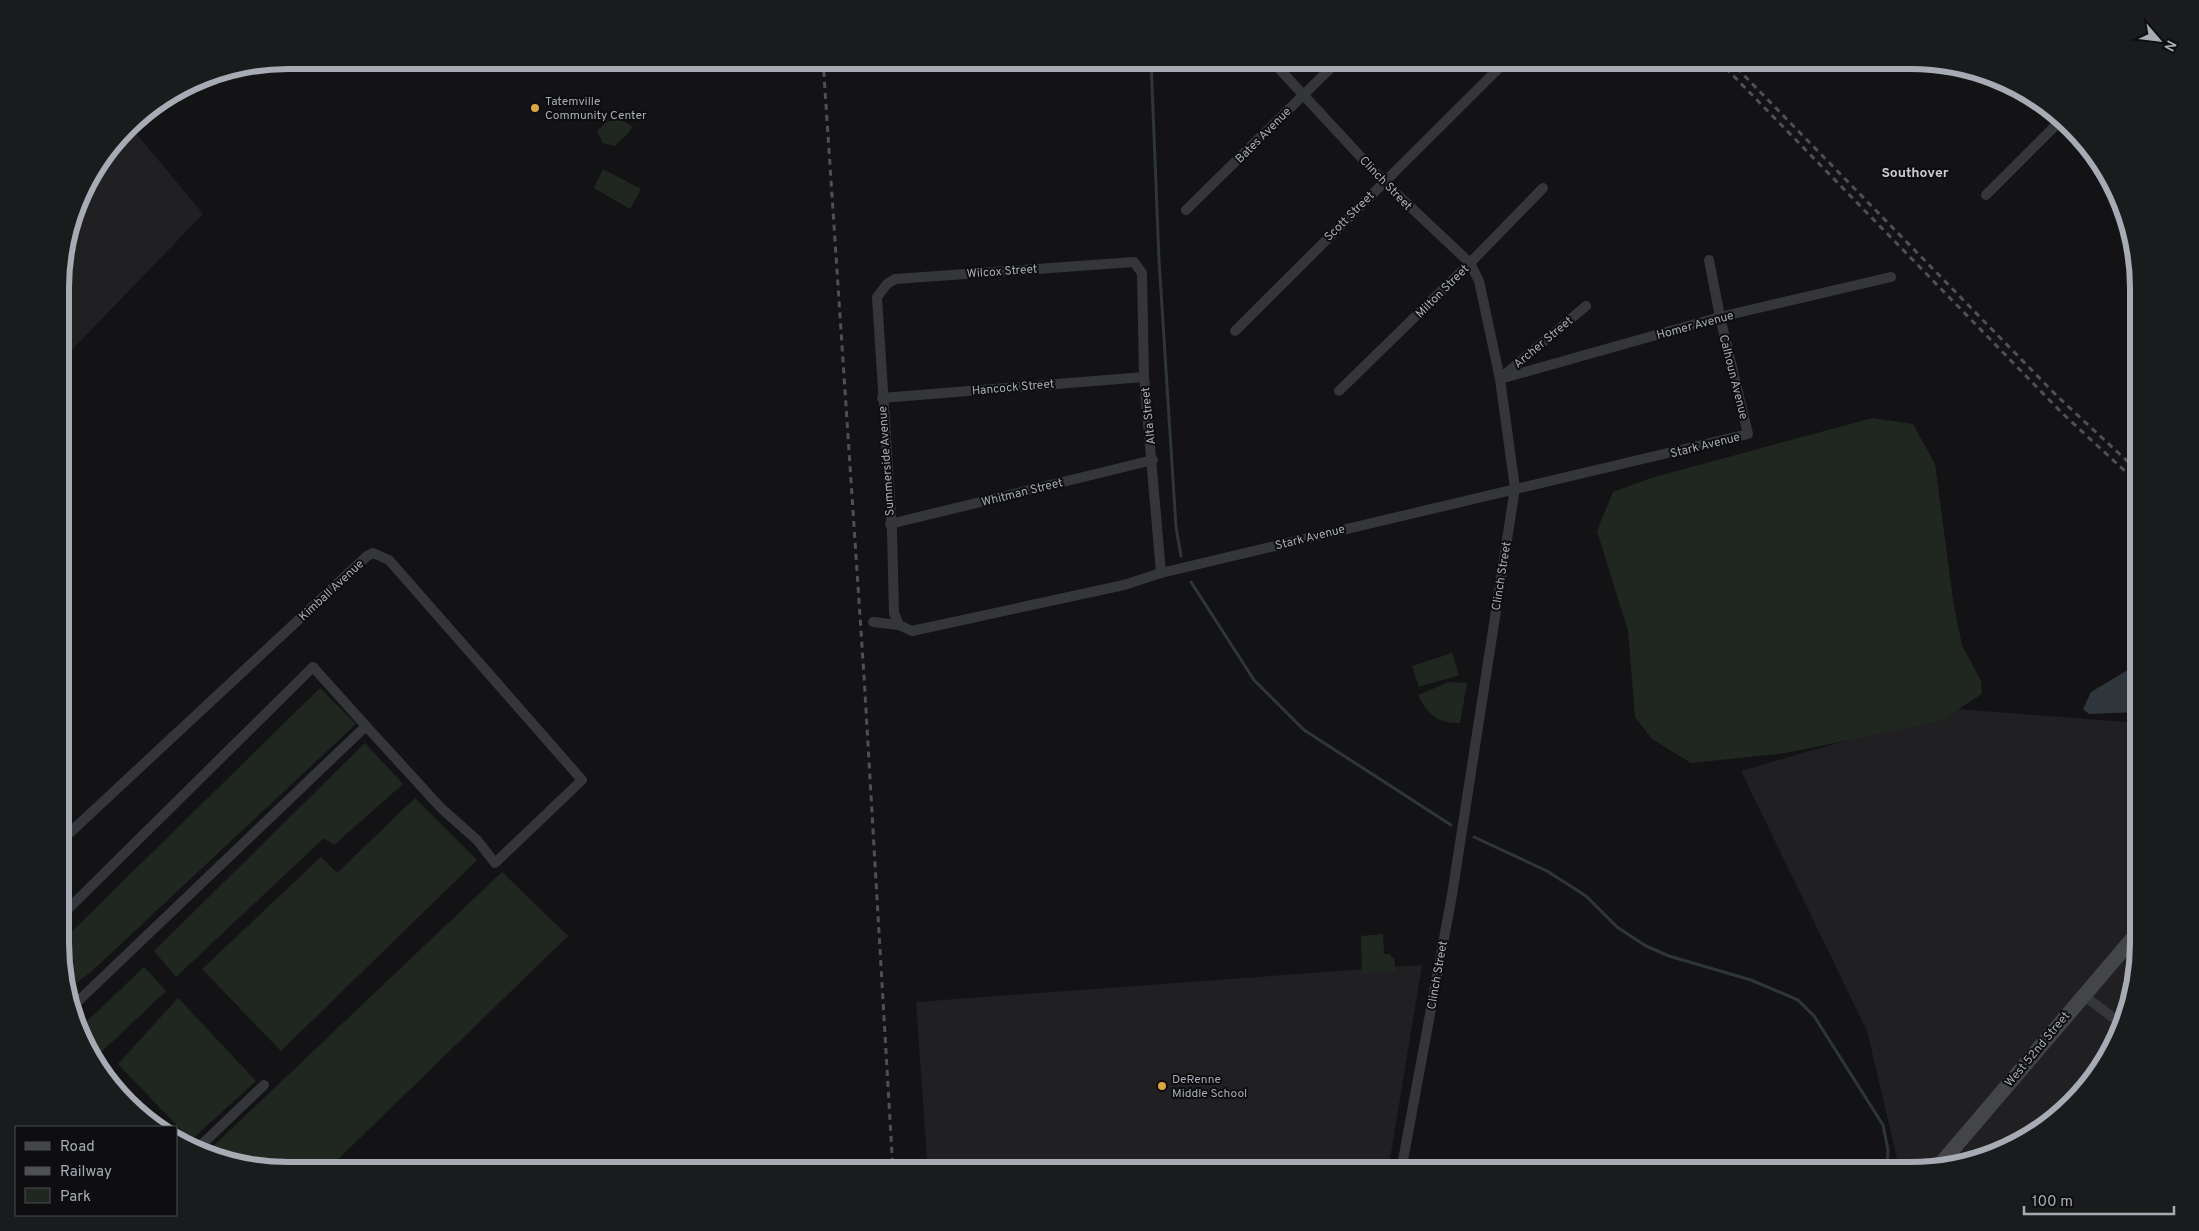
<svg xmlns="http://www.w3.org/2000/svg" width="2199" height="1231" font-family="Overpass,sans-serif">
	<rect width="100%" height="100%" fill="#131315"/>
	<g fill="#202022">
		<path d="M130,126L203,214L62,360V258L84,187Z"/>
		<path d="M1955,709L2139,723V958L2109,1057L2038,1133L1984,1159L1926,1171H1900L1867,1031L1741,771Z"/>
		<path d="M1422,965L1388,1171H928L916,1002Z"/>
	</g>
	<g fill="#202721">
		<path d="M621,120L632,126C629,136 621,138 615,146L603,143L597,131L608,121Z"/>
		<path d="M603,169L641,189L630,209L594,188Z"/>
		<path d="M1872,418L1913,424L1935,464L1954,607L1962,645L1981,681L1982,694L1940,721L1786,753L1691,763L1652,739L1635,717L1628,631L1597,531L1613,492L1651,478Z"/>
		<path d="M1452,653L1459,675L1419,687L1412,666Z"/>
		<path d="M1449,682L1467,683L1460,723C1437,723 1428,715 1418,695Z"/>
		<path d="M320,688L356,724L91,972L68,989L62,973V941Z"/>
		<path d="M365,743L403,784L334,845L324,838L176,977L154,951Z"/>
		<path d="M415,798L477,860L281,1051L202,969L321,857L337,873Z"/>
		<path d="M502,872L568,936L326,1171C285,1171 244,1170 205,1154Z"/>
		<path d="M1383,934L1384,954H1390L1391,957L1394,958L1396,971L1362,974L1361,936Z"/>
		<path d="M144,967L166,991L94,1059L82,1026Z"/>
		<path d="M178,998L256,1081L191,1140L118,1064Z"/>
	</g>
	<path fill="#2e363c" d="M2131,668L2139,670V712L2089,714L2083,709L2091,692Z"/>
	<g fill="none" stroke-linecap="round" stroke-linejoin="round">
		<g stroke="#2e363c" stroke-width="3">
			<path d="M1151,60L1159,260L1176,527L1181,556"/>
			<path d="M1191,582L1254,680L1304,730L1451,825"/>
			<path d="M1474,837L1547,871L1586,896L1617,927L1646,946L1669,956L1751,980L1798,1000L1814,1016L1883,1125L1888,1150L1887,1171"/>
		</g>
		<g stroke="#353639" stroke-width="10">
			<path d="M1271,60L1384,182L1470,263L1479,281L1500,379L1515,488L1452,895L1401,1171"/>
			<path d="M1986,195L2059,122"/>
			<path d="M1186,210L1339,60"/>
			<path d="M1235,331L1507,60"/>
			<path d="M1503,376L1586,306"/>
			<path d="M1500,379L1720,317L1891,277"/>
			<path d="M1339,391L1470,263L1543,188"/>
			<path d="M882,398L1144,377"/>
			<path d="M890,524L1153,460"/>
			<path d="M873,622L899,625L912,631L1124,585L1161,573L1748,434L1720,317L1709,260"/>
			<path d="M899,625L894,613L892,531L877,297L887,284L895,279L1134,262L1142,273L1144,377L1161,573"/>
			<path d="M62,840L367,556L373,553L389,560L582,780L495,863L477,840L441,808L366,726L74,1005"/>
			<path d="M62,915L313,667L366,726"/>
			<path d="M2083,995L2119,1022"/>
			<path d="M196,1150L264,1085"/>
		</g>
		<path stroke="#434549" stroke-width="15" d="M1937,1168L2139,931"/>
		<g stroke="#4e5054" stroke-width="3" stroke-dasharray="6 5" stroke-linecap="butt">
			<path d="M823,60L864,676L893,1171"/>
			<path d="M1718,60L2062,413L2139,484"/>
			<path d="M1729,60L2058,397L2139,472"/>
		</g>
	</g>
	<g fill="#dea643" stroke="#0e0e10" stroke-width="2">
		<circle cx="535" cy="108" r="5"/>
		<circle cx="1162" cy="1086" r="5"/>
	</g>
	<g text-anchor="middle" stroke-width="4" stroke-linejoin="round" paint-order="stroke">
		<g font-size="12" fill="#a6abb4" stroke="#0e0e10" text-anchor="start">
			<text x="545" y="105">Tatemville<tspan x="545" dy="14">Community Center</tspan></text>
			<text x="1172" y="1083">DeRenne<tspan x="1172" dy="14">Middle School</tspan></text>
		</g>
		<g font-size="12" fill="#a6abb4" stroke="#0e0e10">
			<text transform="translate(1263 135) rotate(-45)" y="4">Bates Avenue</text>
			<text transform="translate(1386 183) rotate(46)" y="4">Clinch Street</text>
			<text transform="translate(1349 216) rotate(-45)" y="4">Scott Street</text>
			<text transform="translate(1002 271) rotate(-4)" y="4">Wilcox Street</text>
			<text transform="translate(1442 291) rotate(-45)" y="4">Milton Street</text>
			<text transform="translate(1695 325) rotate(-15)" y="4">Homer Avenue</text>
			<text transform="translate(1543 342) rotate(-40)" y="4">Archer Street</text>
			<text transform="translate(1734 377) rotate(76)" y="4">Calhoun Avenue</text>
			<text transform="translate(1013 387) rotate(-5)" y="4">Hancock Street</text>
			<text transform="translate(1148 416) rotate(-96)" y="4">Alta Street</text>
			<text transform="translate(1705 445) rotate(-14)" y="4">Stark Avenue</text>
			<text transform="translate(886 461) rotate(-94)" y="4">Summerside Avenue</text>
			<text transform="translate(1022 492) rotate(-14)" y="4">Whitman Street</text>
			<text transform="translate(1310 537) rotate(-14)" y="4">Stark Avenue</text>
			<text transform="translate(1501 576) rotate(-81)" y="4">Clinch Street</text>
			<text transform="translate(331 590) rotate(-43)" y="4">Kimball Avenue</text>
			<text transform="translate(1437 975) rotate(-80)" y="4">Clinch Street</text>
			<text transform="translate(2037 1049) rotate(-50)" y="4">West 52nd Street</text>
		</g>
		<g font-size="14" font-weight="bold" fill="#c7cad0" stroke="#0e0e10">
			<text x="1915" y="177">Southover</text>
		</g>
	</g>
	<path d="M0 0H2199V1231H0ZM288 69H1911A219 219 0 0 1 2130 288V943A219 219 0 0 1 1911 1162H288A219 219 0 0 1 69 943V288A219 219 0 0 1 288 69Z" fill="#1a1b1d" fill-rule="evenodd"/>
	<path fill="none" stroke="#a6abb4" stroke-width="6" d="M288 69H1911A219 219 0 0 1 2130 288V943A219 219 0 0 1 1911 1162H288A219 219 0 0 1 69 943V288A219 219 0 0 1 288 69Z"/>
	<rect x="15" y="1126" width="162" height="90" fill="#0e0e10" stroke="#4b4d52"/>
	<rect x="25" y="1142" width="25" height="8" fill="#434549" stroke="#4b4d52"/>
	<text x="60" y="1151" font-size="15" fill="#a6abb4">Road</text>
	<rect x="25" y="1167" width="25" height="8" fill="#4e5054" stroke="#4b4d52"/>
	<text x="60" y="1176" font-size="15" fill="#a6abb4">Railway</text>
	<rect x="25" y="1188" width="25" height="15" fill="#202721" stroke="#4b4d52"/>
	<text x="60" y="1201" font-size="15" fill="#a6abb4">Park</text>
	<g transform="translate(2159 40) rotate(118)" stroke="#0e0e10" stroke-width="4" paint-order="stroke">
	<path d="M0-4L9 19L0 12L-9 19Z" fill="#a6abb4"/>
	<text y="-8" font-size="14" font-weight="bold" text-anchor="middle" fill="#a6abb4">N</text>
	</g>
	<path d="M2024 1206v8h150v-8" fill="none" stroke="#a6abb4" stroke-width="2.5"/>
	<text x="2032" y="1206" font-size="15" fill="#a6abb4" stroke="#0e0e10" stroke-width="4" paint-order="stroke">100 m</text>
</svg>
